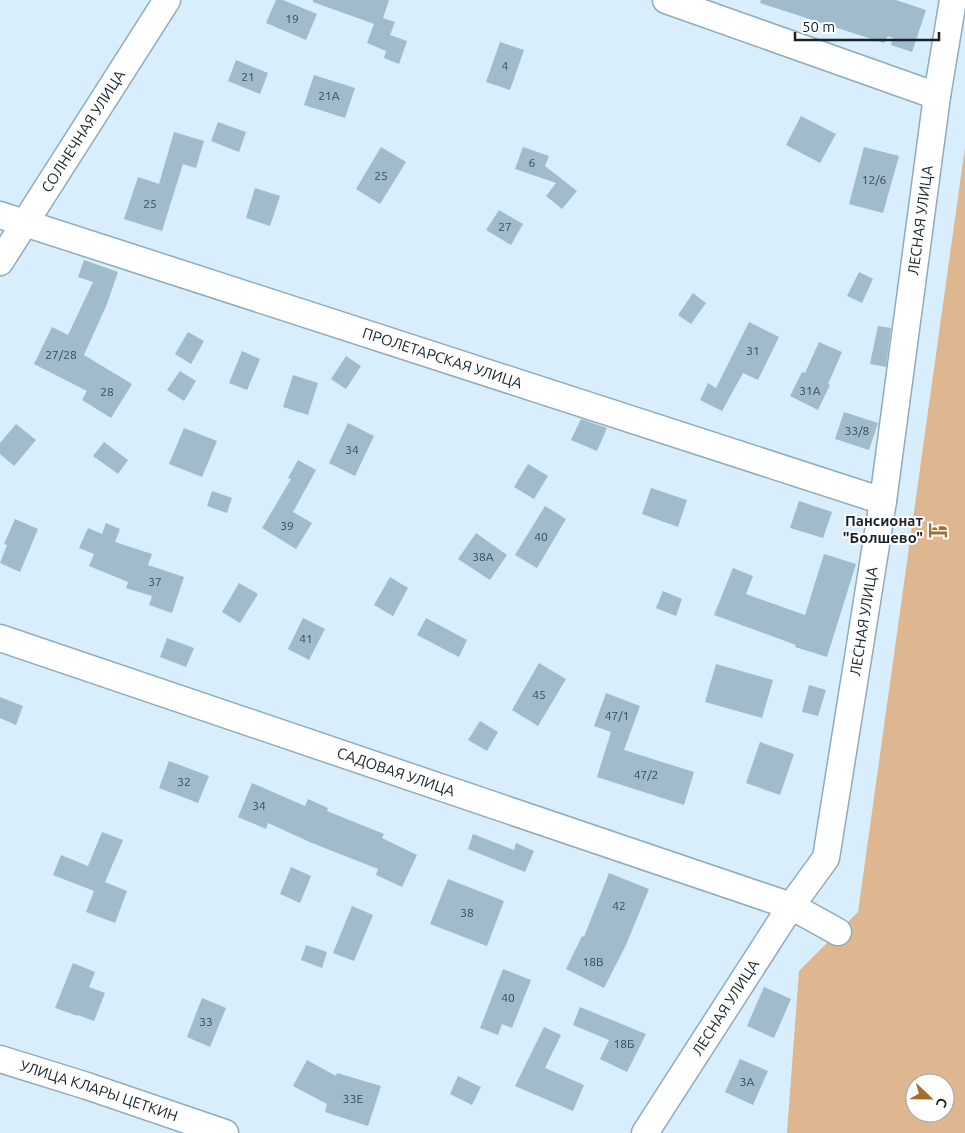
<svg xmlns="http://www.w3.org/2000/svg" width="965" height="1133" font-family="Ubuntu,sans-serif">
	<rect width="100%" height="100%" fill="#d8eefd"/>
	<path fill="#deb690" fill-rule="evenodd" d="M965,147V1133H787L799,971L858,912ZM915,1083H945V1113H915Z"/>
	<g fill="#a0bbcc">
		<path d="M276,0H283L317,14L306,40L266,23Z"/>
		<path d="M313,0H389L383,18L395,22L390,35L407,41L399,64L384,58L386,51L367,43L374,24L313,2Z"/>
		<path d="M761,0H896L926,10L912,52L891,45L893,38L888,36L884,43L760,3Z"/>
		<path d="M500,42L524,50L510,90L486,82Z"/>
		<path d="M236,60L268,73L260,94L228,81Z"/>
		<path d="M314,75L355,88L345,118L304,105Z"/>
		<path d="M801,116L836,134L820,163L786,145Z"/>
		<path d="M218,122L246,132L239,152L211,141Z"/>
		<path d="M174,132L204,141L196,168L183,164L162,231L124,219L138,177L159,184Z"/>
		<path d="M381,147L406,162L380,204L356,189Z"/>
		<path d="M523,147L549,156L545,166L577,191L562,209L546,196L556,183L515,169Z"/>
		<path d="M864,147L899,156L883,213L849,204Z"/>
		<path d="M255,188L280,196L270,226L246,218Z"/>
		<path d="M499,210L523,224L511,245L486,230Z"/>
		<path d="M84,260L118,272L107,304L84,355L132,384L111,418L82,400L87,391L34,364L52,327L68,335L93,282L78,277Z"/>
		<path d="M859,272L873,279L862,303L847,296Z"/>
		<path d="M693,293L706,303L691,324L678,315Z"/>
		<path d="M749,322L779,337L758,380L743,373L722,411L700,400L708,383L716,388Z"/>
		<path d="M878,326L891,328L886,367L870,364Z"/>
		<path d="M188,332L204,341L191,364L175,354Z"/>
		<path d="M819,342L842,352L828,384L830,385L818,410L790,396L802,372L805,373Z"/>
		<path d="M242,351L260,359L247,390L229,383Z"/>
		<path d="M346,356L361,366L346,389L331,379Z"/>
		<path d="M180,371L196,381L184,401L167,390Z"/>
		<path d="M293,375L318,383L308,415L283,407Z"/>
		<path d="M844,412L878,423L869,450L835,439Z"/>
		<path d="M581,419L607,428L597,451L571,440Z"/>
		<path d="M348,423L374,436L355,476L329,463Z"/>
		<path d="M16,424L36,440L14,466L0,454V443Z"/>
		<path d="M184,428L217,441L202,477L169,464Z"/>
		<path d="M104,442L128,460L118,474L93,456Z"/>
		<path d="M298,460L316,470L293,512L312,523L296,549L262,528L291,479L288,478Z"/>
		<path d="M528,464L548,476L534,499L514,487Z"/>
		<path d="M651,488L687,500L678,527L642,514Z"/>
		<path d="M212,491L232,498L227,513L207,506Z"/>
		<path d="M799,501L832,512L823,538L790,528Z"/>
		<path d="M545,506L566,519L537,568L515,555Z"/>
		<path d="M15,519L38,529L20,572L0,563L7,545L4,544Z"/>
		<path d="M106,523L120,529L115,542L152,554L148,565L184,577L172,613L149,605L152,596L126,588L128,582L89,566L94,554L79,548L88,528L102,534Z"/>
		<path d="M476,533L507,555L490,580L458,559Z"/>
		<path d="M824,554L856,564L827,657L795,647L796,645L714,615L733,568L753,576L746,594L805,615Z"/>
		<path d="M390,577L408,588L393,616L374,605Z"/>
		<path d="M239,583L258,594L240,623L222,612Z"/>
		<path d="M663,591L682,599L676,616L656,608Z"/>
		<path d="M303,618L325,629L309,660L288,649Z"/>
		<path d="M426,618L467,640L459,657L417,635Z"/>
		<path d="M167,638L194,648L186,667L160,657Z"/>
		<path d="M539,663L566,679L538,726L512,710Z"/>
		<path d="M716,664L773,680L762,718L705,702Z"/>
		<path d="M809,685L826,690L818,716L802,712Z"/>
		<path d="M606,693L640,706L624,750L694,772L684,805L597,777L611,732L594,726Z"/>
		<path d="M0,697L23,706L16,725L0,718Z"/>
		<path d="M480,721L498,732L487,751L468,740Z"/>
		<path d="M760,742L794,754L780,795L746,783Z"/>
		<path d="M169,761L209,776L198,803L159,788Z"/>
		<path d="M252,783L305,806L308,799L328,808L327,811L384,834L382,838L417,855L402,887L376,875L378,869L312,843L268,823L266,829L238,817Z"/>
		<path d="M102,832L123,840L105,882L127,891L115,923L86,912L94,891L53,875L61,855L88,866Z"/>
		<path d="M473,834L514,850L516,843L534,851L525,872L468,849Z"/>
		<path d="M291,867L311,876L300,903L280,894Z"/>
		<path d="M609,873L649,889L626,945L604,988L566,969L582,936L584,937Z"/>
		<path d="M448,879L504,901L487,946L430,924Z"/>
		<path d="M352,906L373,915L354,961L333,953Z"/>
		<path d="M306,945L327,952L322,968L301,960Z"/>
		<path d="M73,963L95,972L89,987L105,993L94,1021L78,1015V1016L55,1008Z"/>
		<path d="M503,969L531,980L512,1028L502,1024L498,1035L480,1028Z"/>
		<path d="M764,987L791,999L774,1038L747,1026Z"/>
		<path d="M202,998L226,1008L210,1047L187,1037Z"/>
		<path d="M580,1007L646,1034L627,1072L600,1059L609,1040L573,1025Z"/>
		<path d="M544,1027L561,1035L545,1068L584,1085L573,1111L515,1086Z"/>
		<path d="M740,1059L768,1071L753,1105L725,1092Z"/>
		<path d="M307,1060L336,1076L337,1073L381,1086L368,1126L325,1112L327,1104L293,1086Z"/>
		<path d="M458,1076L481,1087L472,1105L450,1094Z"/>
	</g>
	<g fill="none" stroke-linecap="round" stroke-linejoin="round">
		<g stroke="#91abbc" stroke-width="29">
			<g id="minor">
				<path d="M666,0L937,96"/>
				<path id="s1" d="M0,215L883,501"/>
				<path id="s2" d="M0,262L167,0"/>
				<path id="s3" d="M0,638L791,906L838,932"/>
				<path id="s4" d="M0,1059L87,1086L225,1133"/>
				<path id="s5" d="M645,1133L791,906L826,858L883,501L937,96L953,0"/>
			</g>
		</g>
		<use href="#minor" stroke="#fff" stroke-width="26"/>
	</g>
	<defs>
		<g id="hotel-bare" transform="scale(1.5)"><path d="M-6-4.5h1.5V1H6V5H4.5V3h-9V5H-6ZM-4 0a1.8 1.8 0 1 1 3.6 0ZM.5 0V-2.5h3Q6-2.5 6 0Z" fill="#a76d2d" stroke="#fff" stroke-width="2.5" paint-order="stroke"/></g>
	</defs>
	<g fill-rule="evenodd">
		<use href="#hotel-bare" x="938" y="530"/>
	</g>
	<g text-anchor="middle" stroke-width="4" stroke-linejoin="round" paint-order="stroke">
		<g font-size="12" fill="#3a4952">
			<text x="292" y="23">19</text>
			<text x="505" y="70">4</text>
			<text x="248" y="81">21</text>
			<text x="329" y="100">21А</text>
			<text x="532" y="167">6</text>
			<text x="381" y="180">25</text>
			<text x="874" y="184">12/6</text>
			<text x="150" y="208">25</text>
			<text x="505" y="231">27</text>
			<text x="753" y="355">31</text>
			<text x="61" y="359">27/28</text>
			<text x="810" y="395">31А</text>
			<text x="107" y="396">28</text>
			<text x="857" y="435">33/8</text>
			<text x="352" y="454">34</text>
			<text x="287" y="530">39</text>
			<text x="541" y="541">40</text>
			<text x="483" y="561">38А</text>
			<text x="155" y="586">37</text>
			<text x="306" y="643">41</text>
			<text x="539" y="699">45</text>
			<text x="617" y="720">47/1</text>
			<text x="646" y="779">47/2</text>
			<text x="184" y="786">32</text>
			<text x="259" y="810">34</text>
			<text x="619" y="910">42</text>
			<text x="467" y="917">38</text>
			<text x="593" y="966">18В</text>
			<text x="508" y="1002">40</text>
			<text x="206" y="1026">33</text>
			<text x="624" y="1048">18Б</text>
			<text x="747" y="1086">3А</text>
			<text x="353" y="1103">33Е</text>
		</g>
		<g font-size="15" fill="#182329" stroke="#fff">
			<text dy="5" stroke="none"><textPath href="#s2" startOffset="155">СОЛНЕЧНАЯ УЛИЦА</textPath></text>
			<text dy="5" stroke="none"><textPath href="#s5" startOffset="974">ЛЕСНАЯ УЛИЦА</textPath></text>
			<text dy="5" stroke="none"><textPath href="#s1" startOffset="465">ПРОЛЕТАРСКАЯ УЛИЦА</textPath></text>
			<text dy="5" stroke="none"><textPath href="#s5" startOffset="569">ЛЕСНАЯ УЛИЦА</textPath></text>
			<text dy="5" stroke="none"><textPath href="#s3" startOffset="418">САДОВАЯ УЛИЦА</textPath></text>
			<text dy="5" stroke="none"><textPath href="#s5" startOffset="149">ЛЕСНАЯ УЛИЦА</textPath></text>
			<text dy="5" stroke="none"><textPath href="#s4" startOffset="104">УЛИЦА КЛАРЫ ЦЕТКИН</textPath></text>
		</g>
		<g font-size="15" font-weight="bold" fill="#182329" stroke="#fff" text-anchor="end">
			<text x="923" y="526">Пансионат<tspan x="923" dy="17">"Болшево"</tspan></text>
		</g>
	</g>
	<g transform="translate(930 1098) rotate(112)"><circle r="24" fill="#ffffff" stroke="#a3a7a9"/>
	<path d="M0-4L9 19L0 12L-9 19Z" fill="#a76d2d"/>
	<text y="-8" font-size="14" font-weight="bold" text-anchor="middle" fill="#182329">С</text>
	</g>
	<path d="M795 32v8h144v-8" fill="none" stroke="#182329" stroke-width="2.5"/>
	<text x="802" y="32" font-size="15" fill="#182329" stroke="#ffffff" stroke-width="4" paint-order="stroke">50 m</text>
</svg>
